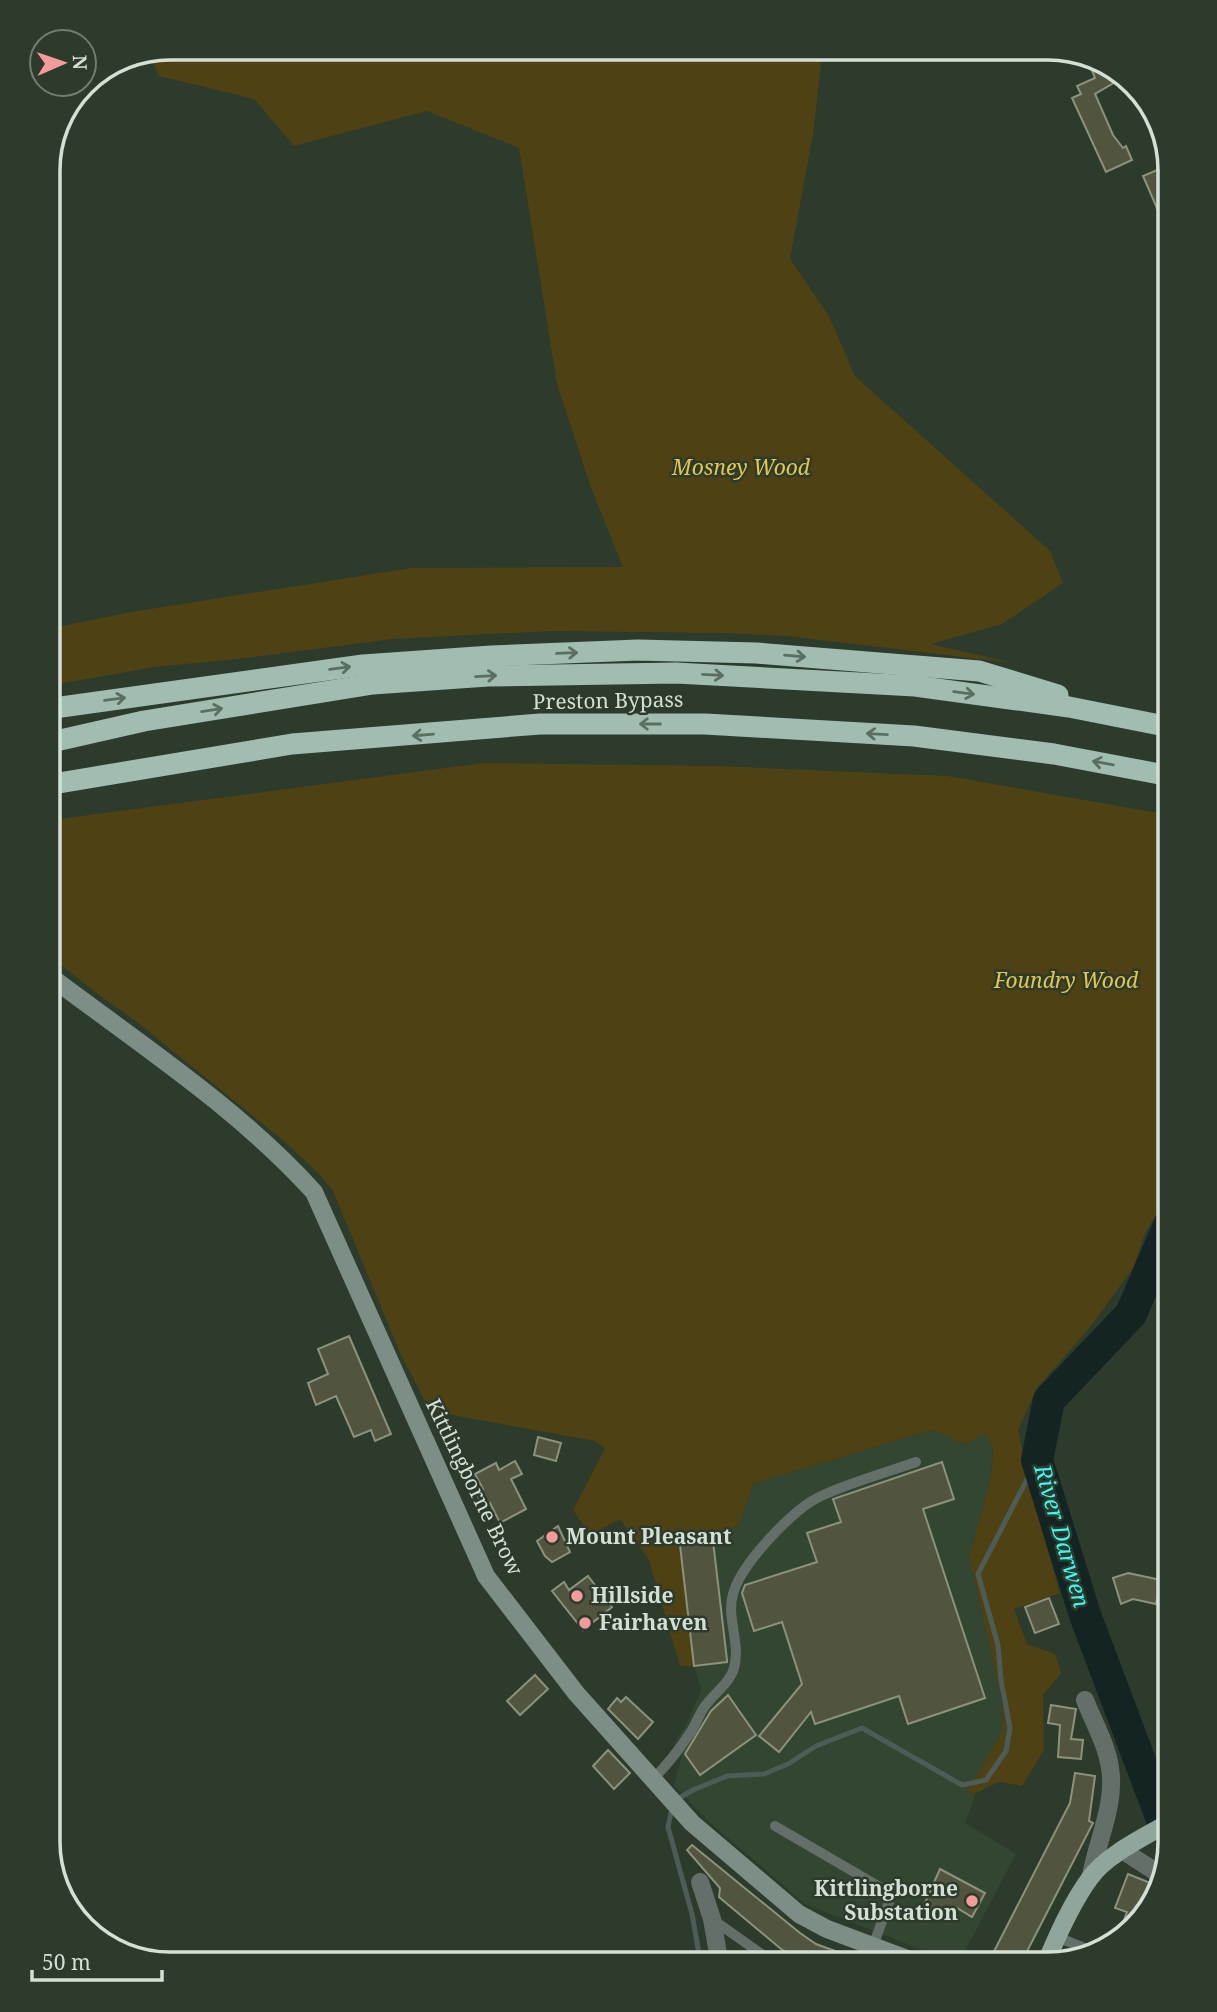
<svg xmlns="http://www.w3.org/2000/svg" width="1217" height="2012" font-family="'Noto Serif',serif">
	<rect width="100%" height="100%" fill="#2c3b2b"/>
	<path fill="#334631" d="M932,1430L965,1444L986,1433L993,1447L991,1478L969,1557L1002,1700L1003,1731L967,1791L974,1794V1800L965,1823L1016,1854L958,1964L805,1904L707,1820L674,1785L683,1752L673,1748L678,1736L685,1727L701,1691L694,1666L680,1545L711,1541L739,1525L753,1484Z"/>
	<g fill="#4e4114">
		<path d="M819,50L821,64L813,134L790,259L829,316L855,376L1050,551L1063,583L1002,624L931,644L1013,663L787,636L724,633L552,631L392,639L247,658L155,667L47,686V629L131,612L411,568L623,567L591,488L557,384L519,148L427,111L294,146L254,99L159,76L150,56Z"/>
		<path d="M483,763L719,766L948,776L1170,815V1162L1167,1197L1145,1233L1133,1268L1091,1326L1037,1388L1018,1430L1036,1510L1060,1593L1014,1609L1027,1644L1055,1654L1061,1673L1043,1695L1044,1750L1022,1786L999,1782L974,1794L967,1791L1003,1731L1002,1700L969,1557L991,1478L993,1447L986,1433L965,1444L932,1430L753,1484L739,1525L711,1541L680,1545L694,1666H680L649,1560L620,1519L590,1535L573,1510L605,1448L595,1441L430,1411L400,1353L333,1191L318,1173L285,1142L137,1022L99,995L47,954V823L66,818Z"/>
	</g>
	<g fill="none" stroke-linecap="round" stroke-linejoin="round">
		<g stroke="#4e5c58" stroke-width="5">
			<path d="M676,1800L693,1790L727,1776L764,1774L788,1764L816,1746L862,1728L962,1785L986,1780L1006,1751L1010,1728L1001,1680L998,1645L978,1574L1037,1460"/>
			<path d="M672,1808L668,1827L692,1914L701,1965"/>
		</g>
		<path stroke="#132423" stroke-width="32" d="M1170,1832L1163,1822L1085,1615L1037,1460L1049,1400L1131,1314L1170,1223"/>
	</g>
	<g fill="#515540" stroke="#8c927b" stroke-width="2">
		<path d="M1087,58L1116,68L1124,77L1095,94L1113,135L1123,148L1126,146L1132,160L1106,172L1072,98L1081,94L1077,86L1095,78Z"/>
		<path d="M1169,165L1170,169V238L1143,176Z"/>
		<path d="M349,1336L391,1434L375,1441L371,1430L354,1437L336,1396L316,1405L308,1383L328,1374L318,1349Z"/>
		<path d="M538,1437L561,1443L556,1461L534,1455Z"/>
		<path d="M515,1461L522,1474L511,1479L526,1509L500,1523L490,1503L483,1507L476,1492L483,1489L475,1474L496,1463L499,1470Z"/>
		<path d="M942,1462L954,1499L923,1509L985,1698L908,1724L899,1696L815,1724L811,1712L779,1752L759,1736L802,1684L782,1622L754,1631L742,1593L745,1585L817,1562L807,1533L841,1522L833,1499Z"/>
		<path d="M558,1526L570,1552L552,1562L545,1556L537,1541Z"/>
		<path d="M713,1541L727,1660V1662L694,1666L680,1545Z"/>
		<path d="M1128,1573L1161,1580L1156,1604L1133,1599L1121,1604L1113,1578Z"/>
		<path d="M588,1576L612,1607L583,1630L552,1591L564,1582L569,1590Z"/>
		<path d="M1049,1598L1059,1624L1035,1633L1025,1607Z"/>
		<path d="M535,1675L548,1689L520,1715L507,1701Z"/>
		<path d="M728,1695L756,1735L700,1775L685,1754L711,1711Z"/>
		<path d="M626,1697L653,1722L638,1739L608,1709L617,1698L621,1702Z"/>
		<path d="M1051,1705L1076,1709L1071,1739L1083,1740L1081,1759L1058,1757L1060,1725L1048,1723Z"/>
		<path d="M608,1750L630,1773L614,1789L593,1766Z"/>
		<path d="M1075,1773L1095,1776L1089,1821L1093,1823L1020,1965H987L1070,1803Z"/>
		<path d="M692,1845L800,1933L816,1944L868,1963V1965H809L781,1949L719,1897L720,1888L687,1850Z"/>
		<path d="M940,1869L985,1893L972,1917L957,1908L952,1918L924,1905Z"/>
		<path d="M1128,1874L1148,1882L1152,1888L1139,1919L1116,1940L1127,1912L1115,1908Z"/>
	</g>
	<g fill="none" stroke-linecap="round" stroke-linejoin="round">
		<g stroke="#646f6a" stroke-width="10">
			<path d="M653,1779C667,1765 679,1750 690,1733C696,1725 699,1714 705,1706C714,1693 730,1683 734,1668C741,1643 726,1618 733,1594C741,1564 793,1509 821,1496C851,1482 885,1473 916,1462"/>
			<path d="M775,1826L885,1890L889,1902L873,1946"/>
			<path d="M712,1919L777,1965"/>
			<path d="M1057,1937L1097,1953"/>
		</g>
		<g stroke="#646f6a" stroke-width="18">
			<path d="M1085,1700C1093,1721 1107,1745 1110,1768C1116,1804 1097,1841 1091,1876"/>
			<path d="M1122,1850L1156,1872L1159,1879"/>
			<path d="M700,1882L712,1919L720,1965"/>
		</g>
		<path stroke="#7d8e87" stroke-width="18" d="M47,974C138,1043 237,1107 314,1192L486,1576L576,1693L692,1823L799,1914L827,1929L923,1965"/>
		<path stroke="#90a69c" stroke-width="18" d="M1045,1965C1057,1936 1071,1904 1090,1878C1106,1855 1146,1836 1170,1822"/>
		<g stroke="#a1bcb0" stroke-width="21">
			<path d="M47,709L363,665L491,656L638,650L756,653L979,671L1058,695"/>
			<path d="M47,743L144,721L373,684L488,676L676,673L915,686L1069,707L1170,727"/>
			<path d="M47,785L292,744L540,724H705L914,736L1054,754L1170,776"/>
		</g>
	</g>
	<defs><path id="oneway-shaft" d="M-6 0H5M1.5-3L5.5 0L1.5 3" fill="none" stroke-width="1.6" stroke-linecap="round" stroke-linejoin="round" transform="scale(1.75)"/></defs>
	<g stroke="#5b6f60">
		<use href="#oneway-shaft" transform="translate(567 653) rotate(-2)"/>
		<use href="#oneway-shaft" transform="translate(795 656) rotate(5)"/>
		<use href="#oneway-shaft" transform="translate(340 668) rotate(-8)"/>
		<use href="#oneway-shaft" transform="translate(713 675) rotate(3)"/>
		<use href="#oneway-shaft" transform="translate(486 676) rotate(-3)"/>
		<use href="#oneway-shaft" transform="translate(964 693) rotate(8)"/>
		<use href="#oneway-shaft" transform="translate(115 699) rotate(-8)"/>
		<use href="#oneway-shaft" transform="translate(212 710) rotate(-9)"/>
		<use href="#oneway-shaft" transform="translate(650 724) rotate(180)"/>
		<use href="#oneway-shaft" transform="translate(877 734) rotate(-177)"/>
		<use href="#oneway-shaft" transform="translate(423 735) rotate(175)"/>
		<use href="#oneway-shaft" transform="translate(1103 763) rotate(-170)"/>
	</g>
	<g fill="#f59b9b" stroke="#2c3b2b" stroke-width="2.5">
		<circle cx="552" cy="1537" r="7"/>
		<circle cx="577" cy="1596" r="7"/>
		<circle cx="585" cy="1623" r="7"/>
		<circle cx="972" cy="1901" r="7"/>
	</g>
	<g text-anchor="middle" stroke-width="5" stroke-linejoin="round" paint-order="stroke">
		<g font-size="21" font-style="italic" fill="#e7c549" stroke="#2c3b2b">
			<text x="741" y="475">Mosney Wood</text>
			<text x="1066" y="988">Foundry Wood</text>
		</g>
		<g font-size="21" fill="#d6dfd5" stroke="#2c3b2b">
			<text transform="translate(608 701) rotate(-1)" y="7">Preston Bypass</text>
			<text transform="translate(474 1487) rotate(64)" y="7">Kittlingborne Brow</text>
		</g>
		<g font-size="21" font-weight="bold" fill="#d6dfd5" stroke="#2c3b2b" text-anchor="start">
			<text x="566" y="1544">Mount Pleasant</text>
			<text x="591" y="1603">Hillside</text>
			<text x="599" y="1630">Fairhaven</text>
			<text x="958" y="1896" text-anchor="end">Kittlingborne<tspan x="958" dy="24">Substation</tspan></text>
		</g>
		<g font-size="23" font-style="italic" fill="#3bfaf3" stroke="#2c3b2b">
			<text transform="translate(1062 1536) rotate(74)" y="8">River Darwen</text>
		</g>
	</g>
	<path d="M0 0H1217V2012H0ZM170 60H1048A110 110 0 0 1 1158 170V1842A110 110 0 0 1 1048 1952H170A110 110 0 0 1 60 1842V170A110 110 0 0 1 170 60Z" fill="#2c3b2b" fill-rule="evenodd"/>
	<path fill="none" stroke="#d6dfd5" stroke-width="3.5" d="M170 60H1048A110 110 0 0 1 1158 170V1842A110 110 0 0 1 1048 1952H170A110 110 0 0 1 60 1842V170A110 110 0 0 1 170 60Z"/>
	<g transform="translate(63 63) rotate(88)"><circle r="33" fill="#2c3b2b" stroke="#707d6f" stroke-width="2"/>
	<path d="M0-5L12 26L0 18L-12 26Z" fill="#f59b9b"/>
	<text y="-10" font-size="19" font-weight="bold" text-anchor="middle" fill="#d6dfd5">N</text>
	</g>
	<path d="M32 1970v10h130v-10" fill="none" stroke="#d6dfd5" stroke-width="3.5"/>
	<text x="42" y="1970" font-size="21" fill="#d6dfd5" stroke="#2c3b2b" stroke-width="5" paint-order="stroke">50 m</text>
</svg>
